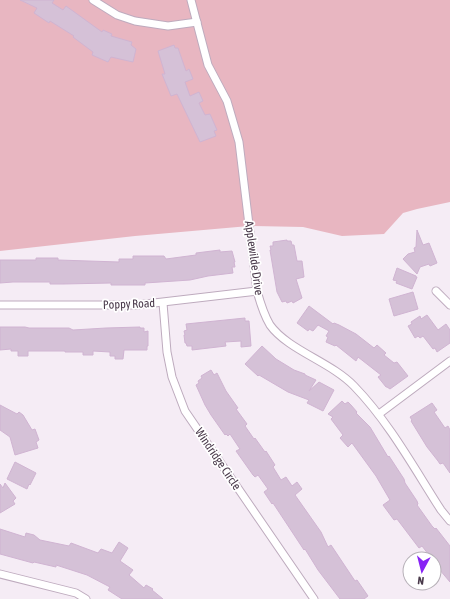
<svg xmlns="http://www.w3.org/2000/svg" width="450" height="599" font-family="'Asap Condensed',sans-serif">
	<rect width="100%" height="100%" fill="#f5ecf5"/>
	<path fill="#e8b6c1" d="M0,0H450V202L417,209L403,213L384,234L342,236L303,227L249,226L135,236L0,251Z"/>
	<g fill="#d5c1d7" stroke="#d0b4d2">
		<path d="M20,0H54L52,3L63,10L66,6L102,32L103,30L112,34L111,36L132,42L131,45L136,49L133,62L111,57L108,62L92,55L93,52L73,37L74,36L50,21L49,23L34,13L37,8Z"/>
		<path d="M174,45L175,48H178L186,71L189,69L193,79L185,82L190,96L199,92L203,101L199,103L205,115L210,114L217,130L214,131L216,136L200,142L177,94L171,96L162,74H165L158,51Z"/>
		<path d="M417,230L423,245L429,243L437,263L430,266L429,264L420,267L417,274L403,259L408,254L415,252L414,248L416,247Z"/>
		<path d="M287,240V241H291L292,245H294L297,261H302L304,277L296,279L302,298L293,303L292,301L287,303L286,301L282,302L277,292L270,250H271L270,246H273V242Z"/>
		<path d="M220,250V252L232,251L235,262H234L235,267H232L233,273L208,276L190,280L145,283V285H111V283L63,284H50V282H13L0,283V260H36V258H58V260L119,262V259H133V256H164L166,259L196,255V253Z"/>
		<path d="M397,268L416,276V277H417L412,289L396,283L397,281L393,280Z"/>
		<path d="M413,292L418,309L394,316L389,299Z"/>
		<path d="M309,306L333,324L334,323L339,325L356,334L374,348L377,345L386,353L384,355L394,363L397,362L408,376L390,389L387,387H386L378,377L381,375L358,357L356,361L336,345L335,346L326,342L328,337L326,336L329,331L318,325L313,331L309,329L308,331L297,323Z"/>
		<path d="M427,315L438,330L446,324L450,330V343L437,352L435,348L433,349L423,336L420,338L418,336L415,338L408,326L412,324L411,322L420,316L421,319Z"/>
		<path d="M245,318V321H249L251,346L241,347V341L225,342L226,346L192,350V346H187L186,343H185L184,335H185L184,331L187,330L186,324Z"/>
		<path d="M0,327H25L29,328H69L73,330L106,328L140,327V328H144V332L148,331V346H147V350H124L123,359H115V356H110V352L93,351V355H83V352H65V351H28V356H18V351H11V349L0,350Z"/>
		<path d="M262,346L276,359L294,370L305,374V375L316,380L309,391L319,382L334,390L323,411L307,403L309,400L288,392L259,375L258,376L245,364Z"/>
		<path d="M211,370L214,375L217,373L226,391L238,408L236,409L247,424L245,426L254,439L255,438L265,452L266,451L275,465L273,467L281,480L286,477L292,486L297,482L302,489L295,495L321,532L328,547L331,545L355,581L357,580L368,596L364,599H340L318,570L305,549L304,550L273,503L272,504L264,492L268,489L258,475L255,477L253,475L236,451L240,449L230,434L228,436L226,434L225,435L211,415L205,405L196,385L199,383L198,381L202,378L201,376Z"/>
		<path d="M342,401L345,404L348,402L351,405L357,412L356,413L370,427L388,457L389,456L404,479L405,483L417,501L418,504L417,505L432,526L435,529L436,528L450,546V582L434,563V559H432L422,546L419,548L397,519L394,520L383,505L390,500L376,476L352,443L348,447L340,438L343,435L331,419L333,417L328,414Z"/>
		<path d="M432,403L437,410L434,412L445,428L448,426L450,430V473L443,463L440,464L438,461L427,447L411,421L412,420L410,417Z"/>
		<path d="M0,405L17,414L19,412L23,415L32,430L35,429L39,440L36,442L38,448L15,455L10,437L0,430Z"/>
		<path d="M15,462L36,473L30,485L29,484L27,489L7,479Z"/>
		<path d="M5,483L16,498L13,501L15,504L0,513V484L3,488Z"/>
		<path d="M0,529L25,537L26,533L34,535L40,540L69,546L71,543L98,553L101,549L112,553L119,542L128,548L120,561L133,570L129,575L144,588L146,585L153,589L152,590L163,599H122L108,590L110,587L87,575L56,565V567L34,562L33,563L0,554Z"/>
	</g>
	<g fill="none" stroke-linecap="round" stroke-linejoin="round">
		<g stroke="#beabbe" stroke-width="9">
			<g id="minor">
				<path d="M93,0L117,15L135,21L168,26L197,22"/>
				<path d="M191,0L208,65L227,101L239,142L257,291C260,302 264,315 270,325C288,350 331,362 354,386C389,422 414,468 441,510L450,521"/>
				<path d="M436,291L450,305"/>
				<path d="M163,303L167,352L172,377L185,411L314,599"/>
				<path d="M0,305H137L257,291"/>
				<path d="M379,414L450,361"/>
				<path d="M0,574L76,593L86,599"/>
			</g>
		</g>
		<use href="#minor" stroke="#fff" stroke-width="7"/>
	</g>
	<g text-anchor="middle" stroke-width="3.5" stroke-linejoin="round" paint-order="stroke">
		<g font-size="12" fill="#49394a" stroke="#fff">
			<text transform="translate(254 258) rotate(82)" y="4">Applewilde Drive</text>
			<text transform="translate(129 304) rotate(-2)" y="4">Poppy Road</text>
			<text transform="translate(218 459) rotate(56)" y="4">Windridge Circle</text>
		</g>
	</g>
	<g transform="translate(422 571) rotate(187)"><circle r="19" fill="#ffffff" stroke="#b6b0b7"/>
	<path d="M0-3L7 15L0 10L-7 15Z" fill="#8823f5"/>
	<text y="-6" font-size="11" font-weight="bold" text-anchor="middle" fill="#49394a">N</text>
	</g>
</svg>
